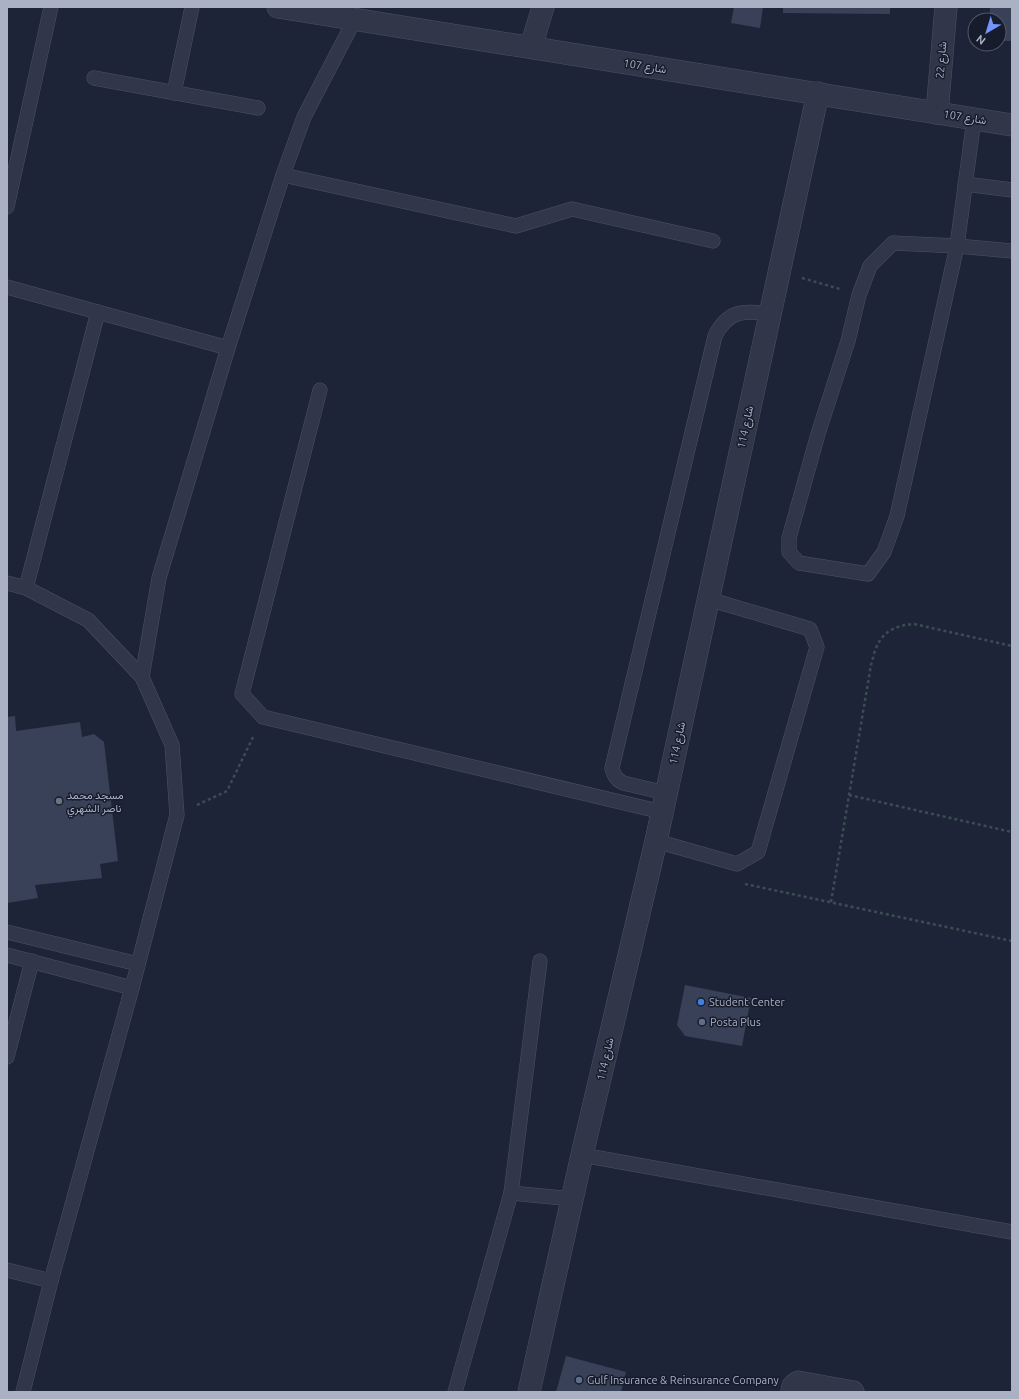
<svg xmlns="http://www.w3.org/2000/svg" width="1019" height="1399" font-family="Ubuntu,Vazirmatn,sans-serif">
	<rect width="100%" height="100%" fill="#1e2438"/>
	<g fill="#394158">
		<path d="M734,7H763L760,28L731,23Z"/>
		<path d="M783,7H890V14L783,13Z"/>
		<path d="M990,7H1012V41H999V20H990Z"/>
		<path d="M15,716L16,731L80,722L82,737L94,734L104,742L118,861L100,864L102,878L35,885L38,898L7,903V717Z"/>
		<path d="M685,985L751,998L742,1046L685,1036L677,1025Z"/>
		<path d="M566,1356L626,1372L621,1392H556Z"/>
	</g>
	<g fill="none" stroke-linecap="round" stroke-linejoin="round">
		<g stroke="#4c5163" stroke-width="15">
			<g id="service">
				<path d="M94,78L258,108"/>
				<path d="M174,93L192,7"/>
				<path d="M974,119L957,246L897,516L884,552L868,574L799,563L789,552V538L818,434L848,341L859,295L870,266L893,243L957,246L1012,251"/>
				<path d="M283,175L516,226L572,209L713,241"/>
				<path d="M965,184L1012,190"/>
				<path d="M7,207L51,7"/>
				<path d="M7,287L228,348"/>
				<path d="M320,390L242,694L263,717L662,812"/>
				<path d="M7,583L26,588L88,620L142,677L172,745L177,815L132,988L51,1281L23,1392"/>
				<path d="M26,588L98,312"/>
				<path d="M142,677L159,578L228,348L283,175L304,117L355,19"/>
				<path d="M666,793L623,783C616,779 614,776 612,768L715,336C728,310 744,310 770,314"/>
				<path d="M656,841L737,864L758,852L817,647L810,629L708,599"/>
				<path d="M7,932L138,964"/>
				<path d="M7,955L132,988"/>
				<path d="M7,1057L32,961"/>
				<path d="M582,1155L1012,1232"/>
				<path d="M511,1193L573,1199"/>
				<path d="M7,1270L51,1281"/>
				<path d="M455,1392L511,1193L540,961"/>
			</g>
		</g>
		<g stroke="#4c5163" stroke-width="23">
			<g id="minor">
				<path d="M531,47L543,7"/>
				<path d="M937,113L946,7"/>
				<path d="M529,1392L582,1155L656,841L818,93"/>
				<path d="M792,1392L793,1386L798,1382L853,1392"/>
			</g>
		</g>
		<g stroke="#4c5163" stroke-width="23">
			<path id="tertiary" d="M278,7L1012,125"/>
		</g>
		<g stroke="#3a4d53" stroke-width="2.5" stroke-dasharray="3 3" stroke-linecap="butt">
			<path d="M802,278L840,289"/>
			<path d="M849,795L1012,832"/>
			<path d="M197,805L227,791L254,735"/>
			<path d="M745,884L1012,941"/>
			<path d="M831,902L871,665C873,659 874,651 877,646C884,630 898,625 914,624L1012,646"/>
		</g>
		<use href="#service" stroke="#313748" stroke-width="14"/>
		<use href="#minor" stroke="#313748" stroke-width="22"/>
		<use href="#tertiary" stroke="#313748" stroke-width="22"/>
	</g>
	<circle fill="#6b7280" stroke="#171c2c" stroke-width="1.5" cx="59" cy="801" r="4"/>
	<circle fill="#3f7fe0" stroke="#171c2c" stroke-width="1.5" cx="701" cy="1002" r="4"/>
	<g fill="#5c6f8a" stroke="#171c2c" stroke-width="1.5">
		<circle cx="702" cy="1022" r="4"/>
		<circle cx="579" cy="1380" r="4"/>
	</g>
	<g text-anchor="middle" stroke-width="3" stroke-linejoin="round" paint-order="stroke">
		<g font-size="11" fill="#abb1c5" stroke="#171c2c">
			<text transform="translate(941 60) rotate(-85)" y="4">شارع 22</text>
			<text transform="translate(645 66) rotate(9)" y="4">شارع 107</text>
			<text transform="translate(965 117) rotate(9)" y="4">شارع 107</text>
			<text transform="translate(745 427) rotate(-78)" y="4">شارع 114</text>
			<text transform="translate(677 743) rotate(-78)" y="4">شارع 114</text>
			<text transform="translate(605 1059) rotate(-77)" y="4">شارع 114</text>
		</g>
		<g font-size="11" fill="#abb1c5" stroke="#171c2c" text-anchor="start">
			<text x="67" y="799">مسجد محمد<tspan x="67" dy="13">ناصر الشهري</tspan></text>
			<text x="709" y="1006">Student Center</text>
			<text x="710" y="1026">Posta Plus</text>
			<text x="587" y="1384">Gulf Insurance &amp; Reinsurance Company</text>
		</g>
	</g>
	<rect width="1019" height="1399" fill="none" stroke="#abb1c5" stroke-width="16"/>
	<g transform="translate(987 32) rotate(218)"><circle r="19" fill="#171c2c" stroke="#525869"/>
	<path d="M0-3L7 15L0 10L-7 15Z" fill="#7693ff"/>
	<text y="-6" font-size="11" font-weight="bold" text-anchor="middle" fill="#abb1c5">N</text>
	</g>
</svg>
